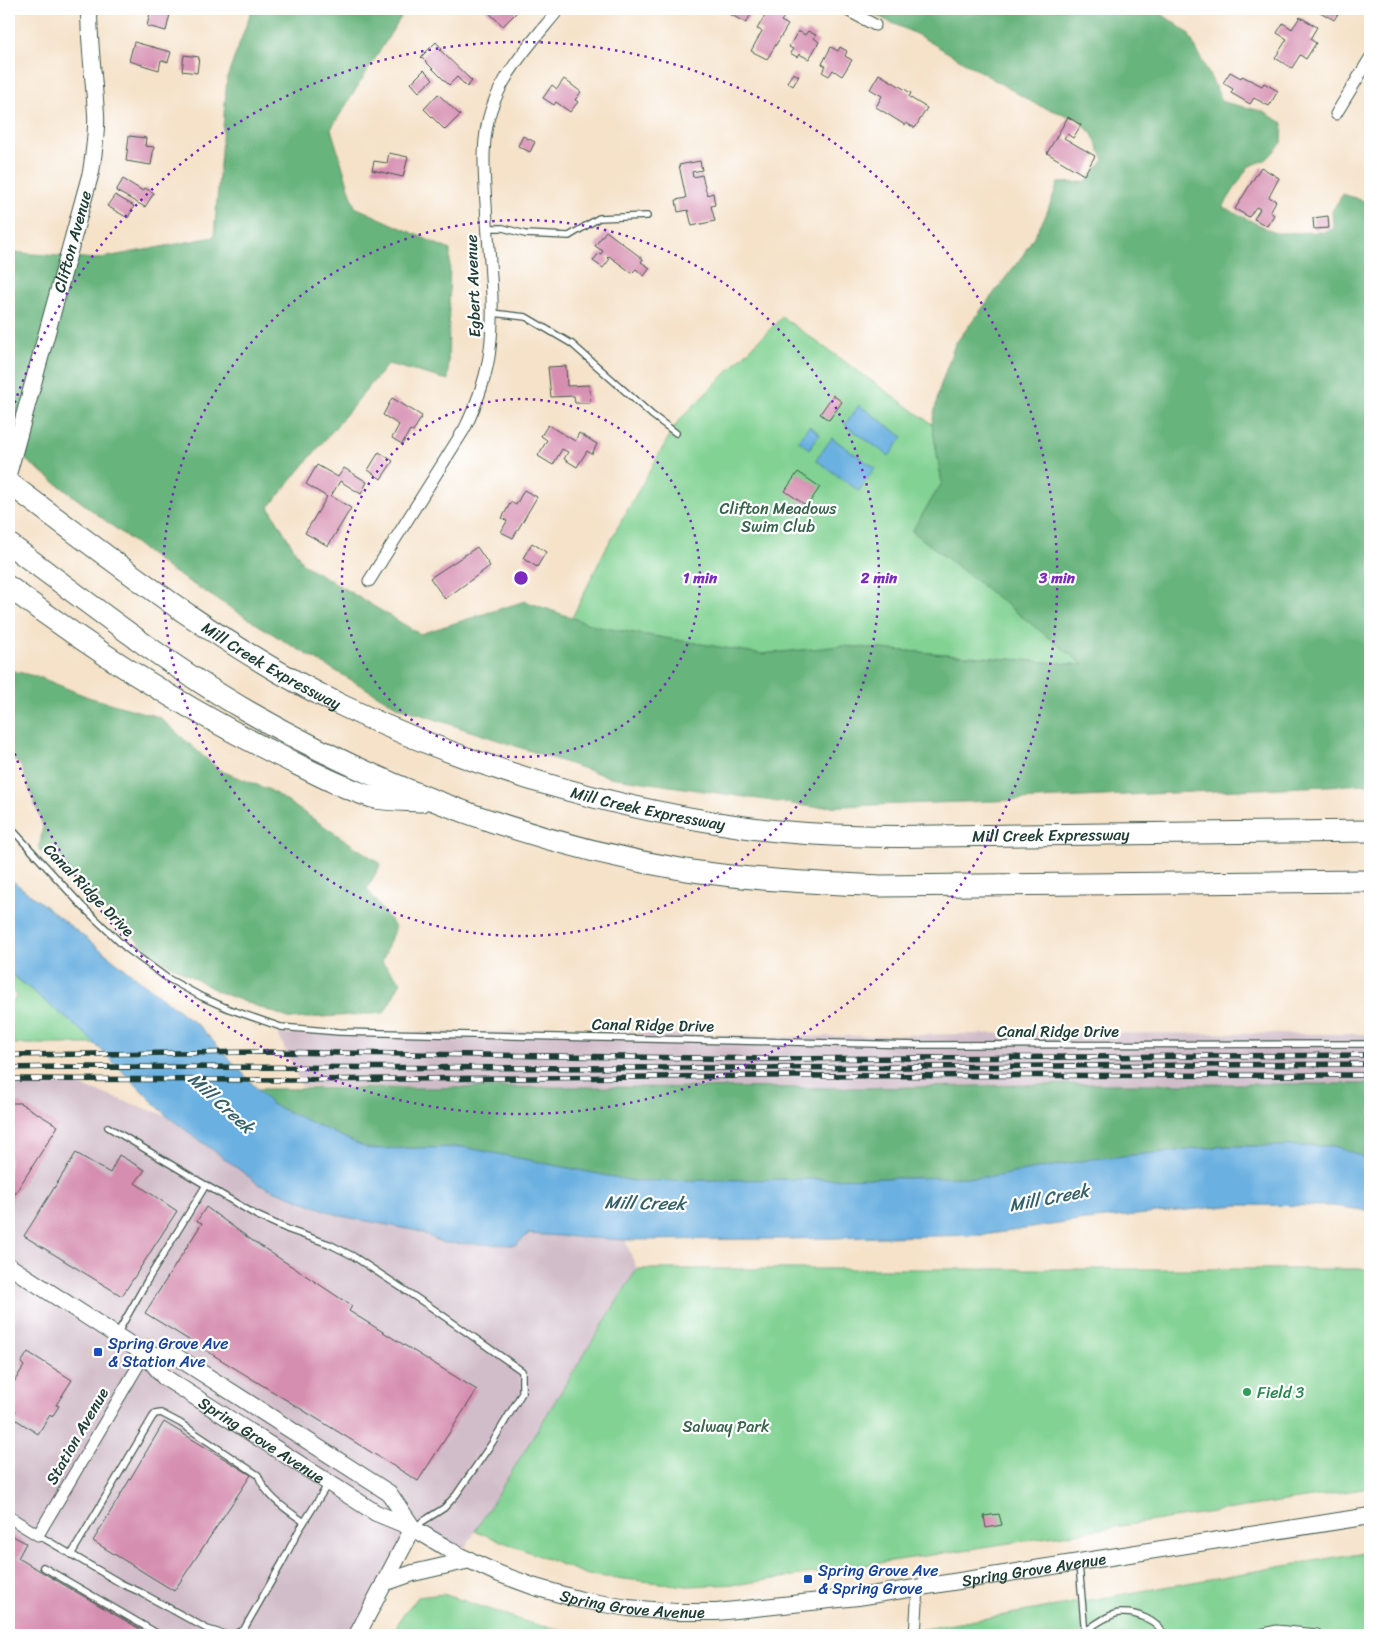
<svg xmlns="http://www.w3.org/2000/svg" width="1379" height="1644" font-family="Sriracha,sans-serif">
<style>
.industrial{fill:#d1bdc9}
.green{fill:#81d293;stroke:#508864}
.forest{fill:#68b47d;stroke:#447858}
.water{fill:#6ab0e1;stroke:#44768a}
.building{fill:#d68eb0}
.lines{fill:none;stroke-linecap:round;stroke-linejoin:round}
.lane-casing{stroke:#3f564a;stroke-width:8}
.street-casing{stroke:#3f564a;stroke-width:13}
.secondary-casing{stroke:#3f564a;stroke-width:18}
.highway-casing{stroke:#3f564a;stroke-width:23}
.lane{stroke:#fff;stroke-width:5.5}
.street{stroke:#fff;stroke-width:11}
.secondary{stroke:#fff;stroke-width:16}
.highway{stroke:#fff;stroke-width:21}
.rail-casing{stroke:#1f3d34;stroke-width:5.5}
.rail{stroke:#fff;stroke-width:4;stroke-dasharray:11;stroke-linecap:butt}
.ring{fill:none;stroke:#7b2cbf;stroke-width:2.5;stroke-dasharray:2.5 5}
.transit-dot{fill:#1a4fb4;stroke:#fff;stroke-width:2}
.leisure-dot{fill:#2e9e5b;stroke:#fff;stroke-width:2}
.labels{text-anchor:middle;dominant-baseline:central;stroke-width:4.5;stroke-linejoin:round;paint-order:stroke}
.street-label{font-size:16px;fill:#1f3d34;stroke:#fff}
.park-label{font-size:16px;fill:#38624c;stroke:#fff}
.transit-label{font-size:16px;fill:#164399;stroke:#fff;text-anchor:start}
.leisure-label{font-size:16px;fill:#27864d;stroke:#fff;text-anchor:start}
.water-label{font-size:18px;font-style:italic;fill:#366068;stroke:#fff}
.centre{fill:#7b2cbf;stroke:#fff;stroke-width:2.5}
.ring-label{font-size:15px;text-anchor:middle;font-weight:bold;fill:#7b2cbf;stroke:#fff;stroke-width:4.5;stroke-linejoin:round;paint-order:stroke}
</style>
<rect width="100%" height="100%" fill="#fff"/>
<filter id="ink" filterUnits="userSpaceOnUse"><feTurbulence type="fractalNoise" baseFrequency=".02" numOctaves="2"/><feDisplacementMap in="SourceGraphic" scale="10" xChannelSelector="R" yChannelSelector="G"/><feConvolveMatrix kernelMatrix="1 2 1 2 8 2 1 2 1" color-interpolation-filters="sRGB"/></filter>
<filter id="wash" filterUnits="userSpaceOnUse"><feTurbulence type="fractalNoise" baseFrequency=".0096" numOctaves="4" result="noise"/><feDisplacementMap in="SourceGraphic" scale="20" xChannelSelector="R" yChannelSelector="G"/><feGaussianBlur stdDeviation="1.12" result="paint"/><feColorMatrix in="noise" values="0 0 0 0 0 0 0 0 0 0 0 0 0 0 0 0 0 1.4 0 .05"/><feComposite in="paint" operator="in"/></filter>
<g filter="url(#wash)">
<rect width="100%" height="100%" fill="#f5e2c9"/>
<!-- industrial -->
<path class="industrial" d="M 579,1032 L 783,1037 L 1022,1033 L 1370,1034 L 1370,1084 L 1081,1084 L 862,1088 L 302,1087 L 278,1034 Z
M 76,1084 L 167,1116 L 260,1185 L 341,1216 L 418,1231 L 443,1243 L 528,1234 L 625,1240 L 637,1269 L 460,1556 L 412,1528 L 357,1635 L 9,1635 L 9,1085 Z"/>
<!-- green -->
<path class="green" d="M 782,317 L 932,424 L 942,483 L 912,531 L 1085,665 L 842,646 L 762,654 L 598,627 L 572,618 L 605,550 L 671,433 L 679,420 Z
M 9,972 L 82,1031 L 95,1044 L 9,1044 L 9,1007 L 17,995 L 9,989 Z
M 637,1269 L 1370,1269 L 1370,1488 L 741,1584 L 687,1586 L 588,1575 L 475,1531 Z
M 1370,1551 L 1370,1635 L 882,1635 L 936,1627 Z
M 443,1594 L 536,1625 L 595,1635 L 391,1635 L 405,1612 L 418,1597 Z"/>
<!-- forest -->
<path class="forest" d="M 252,9 L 406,9 L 331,129 L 355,207 L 450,250 L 448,380 L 388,364 L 269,507 L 303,564 L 420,634 L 525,601 L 598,627 L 762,654 L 842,646 L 1084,665 L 912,531 L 942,483 L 932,424 L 939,390 L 955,344 L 1023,255 L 1046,215 L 1058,183 L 1086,182 L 1104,160 L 1092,134 L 1078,119 L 1037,105 L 918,35 L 875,15 L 878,9 L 1155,9 L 1188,33 L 1223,102 L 1262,111 L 1283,123 L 1282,143 L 1267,159 L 1248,167 L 1223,207 L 1275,233 L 1326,232 L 1333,229 L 1332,211 L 1343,194 L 1370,203 L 1370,784 L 994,801 L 813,807 L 609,777 L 398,707 L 284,641 L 170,570 L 9,447 L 9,252 L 96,259 L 214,237 L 227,78 Z
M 9,670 L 39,677 L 88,697 L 159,717 L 219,770 L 270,790 L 381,864 L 367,889 L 395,927 L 382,962 L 401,982 L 384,1013 L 291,1019 L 219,992 L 156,957 L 39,850 L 43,826 L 21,766 L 9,756 Z
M 1081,1084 L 1370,1084 L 1370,1156 L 1362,1156 L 1334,1146 L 1227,1146 L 1093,1159 L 992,1177 L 633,1181 L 463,1147 L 369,1149 L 271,1104 L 256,1089 L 569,1087 L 862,1088 Z"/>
<!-- water -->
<path class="water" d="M 859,405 L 903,437 L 889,456 L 845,425 Z
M 809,426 L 820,434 L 809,449 L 798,440 Z
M 832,438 L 875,468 L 859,491 L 816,460 Z
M 9,878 L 201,1028 L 271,1104 L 369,1149 L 463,1147 L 633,1181 L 992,1177 L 1093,1159 L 1227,1146 L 1334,1146 L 1362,1156 L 1370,1156 L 1370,1211 L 1333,1206 L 1239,1205 L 1085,1220 L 984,1235 L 783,1239 L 625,1240 L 528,1234 L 516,1245 L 443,1243 L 418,1231 L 341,1216 L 260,1185 L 167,1116 L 82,1031 L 9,972 Z"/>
<g id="blocks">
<!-- building -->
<path class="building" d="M 151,9 L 171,10 L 166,31 L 147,26 Z
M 485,9 L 514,9 L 517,12 L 503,26 Z
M 727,9 L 754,9 L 746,23 L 726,12 Z
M 1315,9 L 1341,9 L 1334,20 Z
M 767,12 L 773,16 L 776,12 L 784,17 L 781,21 L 788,25 L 767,59 L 751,51 L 762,31 L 757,29 Z
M 1300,17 L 1317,27 L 1310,39 L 1316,43 L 1306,59 L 1300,55 L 1292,68 L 1275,58 L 1287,39 L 1277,33 L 1283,23 L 1292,29 Z
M 798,31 L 805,35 L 808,31 L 816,35 L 814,38 L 819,42 L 809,59 L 799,54 L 797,57 L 790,53 L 793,49 L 789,47 Z
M 134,42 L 171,52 L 168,62 L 161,60 L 159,70 L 129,61 Z
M 436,42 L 442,49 L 440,50 L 472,81 L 467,87 L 457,77 L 449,85 L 421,57 Z
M 831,47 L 838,51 L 840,47 L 847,51 L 845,56 L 852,60 L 842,76 L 833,70 L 829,76 L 822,72 L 826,66 L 822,64 Z
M 184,55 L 199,57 L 197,73 L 182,71 Z
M 424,70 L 433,79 L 419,92 L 411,83 Z
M 1230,72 L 1241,78 L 1242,76 L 1262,86 L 1264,83 L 1278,91 L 1269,106 L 1254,98 L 1250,104 L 1231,93 L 1233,89 L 1223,83 Z
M 793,73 L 799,76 L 793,86 L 787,82 Z
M 879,74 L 911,93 L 909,97 L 927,108 L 915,128 L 906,123 L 905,125 L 876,107 L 882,96 L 870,89 Z
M 564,79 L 581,92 L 575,100 L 578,102 L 570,112 L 556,102 L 554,105 L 543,98 L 552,85 L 557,89 Z
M 438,94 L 460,115 L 445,130 L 424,109 Z
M 1068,117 L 1081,125 L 1073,138 L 1067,134 L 1064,138 L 1095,156 L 1084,175 L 1047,153 Z
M 129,136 L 146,138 L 145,146 L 154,147 L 151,165 L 126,161 Z
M 523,136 L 535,142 L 530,152 L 518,146 Z
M 389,153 L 408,157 L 403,177 L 372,170 L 374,161 L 387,163 Z
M 700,161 L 702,170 L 692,172 L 693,177 L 702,175 L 707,195 L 713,193 L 715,205 L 711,206 L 715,221 L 692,226 L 688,210 L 678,212 L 676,200 L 686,198 L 679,165 Z
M 1261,167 L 1279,178 L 1269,197 L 1276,201 L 1270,212 L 1274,215 L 1267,226 L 1254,219 L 1260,209 L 1256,207 L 1249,217 L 1235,209 Z
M 123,179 L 143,191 L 145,188 L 154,193 L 145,207 L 116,191 Z
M 115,195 L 134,206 L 128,218 L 107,206 Z
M 1328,216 L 1329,228 L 1314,229 L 1313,218 Z
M 606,231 L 643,259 L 641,262 L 650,268 L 644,276 L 636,269 L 632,273 L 609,256 L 607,258 L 609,260 L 603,268 L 593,261 L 599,253 L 601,254 L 603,251 L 595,246 Z
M 566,366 L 567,386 L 589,385 L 590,403 L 575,403 L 574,396 L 551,397 L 548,367 Z
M 833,395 L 842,402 L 829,420 L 820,414 Z
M 392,398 L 422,416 L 413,432 L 410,430 L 402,444 L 392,438 L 399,425 L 383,415 Z
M 548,425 L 575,441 L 579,433 L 597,444 L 592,454 L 587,451 L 577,467 L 564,459 L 568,452 L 562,449 L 553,465 L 538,456 L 547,440 L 541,436 Z
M 379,452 L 393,461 L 381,479 L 368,470 Z
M 317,465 L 338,477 L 344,468 L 367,482 L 361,494 L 340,481 L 331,496 L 351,508 L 328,546 L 305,533 L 327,497 L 306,484 Z
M 798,472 L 820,487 L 807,506 L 785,491 Z
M 524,490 L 537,497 L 513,538 L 501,532 L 507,521 L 502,518 L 511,502 L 516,505 Z
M 532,543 L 546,552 L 537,567 L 523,558 Z
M 477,547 L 490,566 L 445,599 L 430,578 Z
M 9,1103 L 20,1103 L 58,1126 L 9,1203 Z
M 76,1153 L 110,1173 L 119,1155 L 145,1170 L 135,1183 L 177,1211 L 122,1296 L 24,1236 Z
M 206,1207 L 250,1239 L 352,1306 L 349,1311 L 477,1390 L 418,1481 L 145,1313 L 202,1223 L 197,1221 Z
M 28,1352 L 72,1380 L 56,1405 L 59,1406 L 52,1417 L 50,1415 L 38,1434 L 12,1417 L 16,1411 L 9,1406 L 9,1390 L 24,1366 L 21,1363 Z
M 164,1422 L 251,1475 L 174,1591 L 93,1541 Z
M 999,1514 L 1002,1525 L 986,1528 L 984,1516 Z
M 9,1534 L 26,1543 L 18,1558 L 150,1635 L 9,1635 Z"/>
</g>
</g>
<g filter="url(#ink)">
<use href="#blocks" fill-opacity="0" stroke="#3f564a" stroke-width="1"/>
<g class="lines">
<!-- lane casing -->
<g class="lane-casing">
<path id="lane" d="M 487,228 L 503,228 L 525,234 L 569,236 L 599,218 L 647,216
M 492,313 L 526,317 L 572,344 L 652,415 L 676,433
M 9,826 L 82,906 L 126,948 L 167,978 L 202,997 L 229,1009 L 281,1027 L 339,1032 L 918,1045 L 1370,1044
M 108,1127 L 256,1215 L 289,1230 L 329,1244 L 353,1256 L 432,1308 L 522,1371 L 522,1393 L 492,1443 L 456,1495 L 444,1508 L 414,1527
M 117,1334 L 147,1281 L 206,1185
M 38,1535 L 122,1584 L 140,1592 L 207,1629 L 227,1635
M 71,1555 L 152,1418 L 155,1414 L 161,1413 L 180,1423 L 258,1475 C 266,1497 286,1509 304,1522
M 1079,1564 L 1085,1635
M 43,1567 L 160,1635
M 1085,1631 C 1095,1625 1108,1614 1120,1613 C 1137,1612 1157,1620 1164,1635
M 233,1635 L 244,1629 L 282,1563 L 298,1532 L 328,1484"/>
</g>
<!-- street casing -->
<g class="street-casing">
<path id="street" d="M 845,9 L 875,25
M 1336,114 L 1370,58
M 369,581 L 465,428 C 477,403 487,377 490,349 C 496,302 488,251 486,204 C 484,173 481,140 491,110 C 504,71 534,40 559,9
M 9,1517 L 38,1535 L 145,1354
M 915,1635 L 918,1588
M 1260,1635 L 1276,1631 L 1317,1635"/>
</g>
<!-- secondary casing -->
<g class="secondary-casing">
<g id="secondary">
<path id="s1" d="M 9,471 L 91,172 C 94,152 97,133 96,114 C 94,78 89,44 89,9"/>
<path id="s2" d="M 9,1266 L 145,1354 L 164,1377 L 376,1513 L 413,1528 L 460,1556 L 497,1573 L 535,1587 L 581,1600 L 628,1608 L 676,1612 L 717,1612 L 858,1597 L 1370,1516"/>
<path d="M 145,1354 L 177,1357 L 389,1493 L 413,1528"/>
<path d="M 384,1583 L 413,1573 L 470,1560"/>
<path d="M 357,1635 L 413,1528"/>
</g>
</g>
<!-- highway casing -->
<g class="highway-casing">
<g id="highway">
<path id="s3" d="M 9,483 C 116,563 221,647 341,705 C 471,768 609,808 751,828 C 840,840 931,836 1021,835 C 1137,834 1254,832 1370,831"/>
<path d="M 9,544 C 87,602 164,663 249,712 C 384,789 532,844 686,870 C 749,880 818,883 882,886 L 1370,881"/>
<path d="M 9,587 C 93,650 184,708 278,755 C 309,770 340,787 372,797 C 387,801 406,800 421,801"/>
</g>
</g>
<!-- lane -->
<use href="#lane" class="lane"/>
<!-- street -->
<use href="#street" class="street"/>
<!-- secondary -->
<use href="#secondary" class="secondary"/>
<!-- highway -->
<use href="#highway" class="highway"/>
<!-- rail casing -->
<g class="rail-casing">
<path id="rail" d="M 9,1055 L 269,1052 L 769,1059 L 1370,1055
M 9,1068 L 57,1067 L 763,1068 L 1370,1064
M 9,1079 L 288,1080 L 768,1076 L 1370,1075"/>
</g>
<!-- rail -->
<use href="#rail" class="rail"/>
</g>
</g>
<!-- distance rings -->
<g class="ring">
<circle cx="521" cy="578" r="179"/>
<circle cx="521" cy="578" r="358"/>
<path d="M10 417A536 536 0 1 1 10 739"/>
</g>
<!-- markers -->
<g class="transit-dot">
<rect x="93" y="1347" width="10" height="10" rx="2.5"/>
<rect x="803" y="1574" width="10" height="10" rx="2.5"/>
</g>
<circle class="leisure-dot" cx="1247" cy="1392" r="5"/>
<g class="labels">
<!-- street labels -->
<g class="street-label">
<text stroke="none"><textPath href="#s1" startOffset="238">Clifton Avenue</textPath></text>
<text transform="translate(473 286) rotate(-92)">Egbert Avenue</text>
<text stroke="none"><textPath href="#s3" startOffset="320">Mill Creek Expressway</textPath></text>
<text stroke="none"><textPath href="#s3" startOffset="725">Mill Creek Expressway</textPath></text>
<text stroke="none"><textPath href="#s3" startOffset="1130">Mill Creek Expressway</textPath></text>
<text transform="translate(89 890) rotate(46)">Canal Ridge Drive</text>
<text transform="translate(653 1025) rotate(1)">Canal Ridge Drive</text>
<text x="1058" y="1031">Canal Ridge Drive</text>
<text transform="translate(77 1436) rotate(-60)">Station Avenue</text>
<text stroke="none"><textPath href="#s2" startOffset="308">Spring Grove Avenue</textPath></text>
<text stroke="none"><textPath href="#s2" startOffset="1124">Spring Grove Avenue</textPath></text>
<text stroke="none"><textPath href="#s2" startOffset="719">Spring Grove Avenue</textPath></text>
</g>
<!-- park labels -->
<g class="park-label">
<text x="778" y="508">Clifton Meadows<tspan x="778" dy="18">Swim Club</tspan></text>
<text x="726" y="1426">Salway Park</text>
</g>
<!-- transit labels -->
<g class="transit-label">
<text x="108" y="1343">Spring Grove Ave<tspan x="108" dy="18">&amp; Station Ave</tspan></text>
<text x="818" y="1570">Spring Grove Ave<tspan x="818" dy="18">&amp; Spring Grove</tspan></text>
</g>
<!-- leisure labels -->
<g class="leisure-label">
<text x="1257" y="1392">Field 3</text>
</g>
<!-- water labels -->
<g class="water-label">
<text transform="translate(221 1103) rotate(42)">Mill Creek</text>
<text transform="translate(1049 1198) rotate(-11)">Mill Creek</text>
<text transform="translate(645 1203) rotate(1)">Mill Creek</text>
</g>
</g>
<circle cx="521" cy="578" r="8" class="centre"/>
<g class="ring-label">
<text x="700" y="583">1 min</text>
<text x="879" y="583">2 min</text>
<text x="1057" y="583">3 min</text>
</g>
<!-- margin -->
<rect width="1379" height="1644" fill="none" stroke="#fff" stroke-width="30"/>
</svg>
